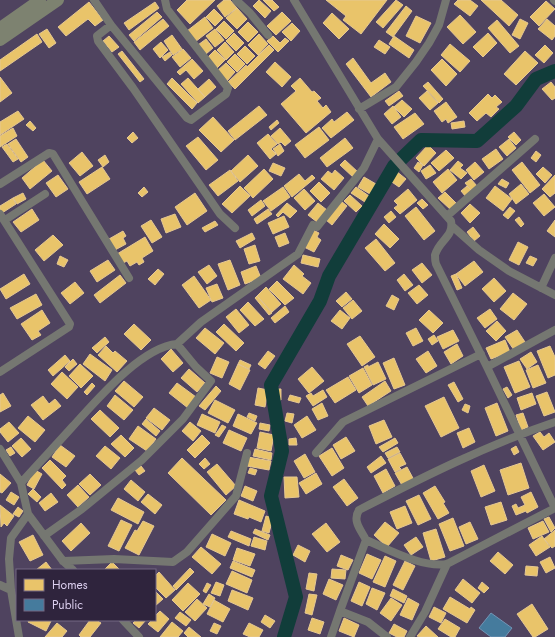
<svg xmlns="http://www.w3.org/2000/svg" width="555" height="637" font-family="Jost,sans-serif">
<style>
.homes{fill:#e9c46a;stroke:#e5c792}
.public{fill:#457b9d;stroke:#7294b5}
.lines{fill:none;stroke-linecap:round;stroke-linejoin:round}
.river{stroke:#113d3a;stroke-width:14}
.minor{stroke:#757771;stroke-width:8}
.highway{stroke:#7d8270;stroke-width:12}
</style>
<rect width="100%" height="100%" fill="#4f435f"/>
<!-- homes -->
<path class="homes" d="M 187,0 L 215,0 L 190,24 L 177,10 Z
M 224,0 L 230,0 L 237,8 L 225,17 L 217,6 Z
M 259,0 L 271,11 L 265,18 L 253,6 Z
M 263,0 L 272,0 L 279,7 L 274,11 Z
M 326,0 L 387,0 L 361,34 L 343,20 L 346,16 Z
M 396,0 L 403,5 L 383,28 L 376,22 Z
M 458,0 L 470,0 L 478,6 L 470,16 L 454,4 Z
M 481,0 L 501,0 L 518,15 L 509,26 Z
M 546,1 L 555,9 L 539,26 L 530,17 Z
M 89,2 L 103,20 L 95,26 L 88,19 L 66,36 L 58,27 Z
M 155,2 L 159,8 L 129,30 L 124,23 Z
M 406,6 L 412,11 L 393,37 L 386,32 Z
M 237,8 L 247,19 L 237,29 L 226,18 Z
M 214,9 L 223,18 L 215,26 L 206,17 Z
M 157,12 L 162,17 L 134,41 L 129,35 Z
M 282,12 L 291,21 L 276,35 L 267,26 Z
M 332,13 L 349,29 L 339,39 L 323,23 Z
M 460,15 L 476,32 L 463,44 L 447,27 Z
M 416,16 L 431,23 L 420,43 L 406,36 Z
M 205,17 L 213,28 L 195,42 L 187,31 Z
M 163,19 L 169,26 L 140,50 L 134,42 Z
M 520,19 L 528,23 L 520,39 L 512,35 Z
M 547,19 L 555,26 L 555,36 L 552,40 L 538,29 Z
M 497,20 L 519,46 L 510,53 L 488,28 Z
M 224,21 L 234,31 L 226,39 L 216,29 Z
M 248,22 L 258,32 L 248,42 L 238,32 Z
M 292,23 L 300,31 L 291,41 L 282,32 Z
M 47,29 L 56,43 L 49,48 L 39,34 Z
M 215,29 L 224,40 L 215,47 L 206,36 Z
M 234,33 L 244,43 L 236,51 L 226,41 Z
M 488,33 L 497,43 L 483,57 L 473,47 Z
M 37,34 L 42,42 L 0,71 L 0,60 Z
M 259,34 L 268,44 L 258,55 L 248,45 Z
M 172,35 L 182,49 L 173,55 L 164,41 Z
M 109,36 L 119,47 L 112,52 L 103,41 Z
M 273,36 L 280,43 L 285,38 L 289,41 L 278,52 L 267,41 Z
M 394,36 L 414,50 L 409,58 L 389,44 Z
M 206,39 L 213,48 L 206,54 L 198,45 Z
M 379,40 L 390,47 L 385,54 L 374,47 Z
M 161,42 L 168,50 L 160,58 L 153,49 Z
M 225,42 L 234,52 L 226,60 L 217,50 Z
M 450,44 L 470,61 L 460,72 L 441,55 Z
M 269,45 L 274,50 L 235,89 L 228,82 L 246,65 L 247,67 Z
M 545,45 L 553,53 L 544,63 L 535,55 Z
M 245,46 L 255,56 L 247,64 L 237,54 Z
M 183,49 L 191,58 L 180,67 L 172,57 Z
M 215,50 L 225,60 L 217,68 L 207,58 Z
M 122,51 L 144,79 L 140,82 L 118,54 Z
M 525,51 L 538,63 L 516,85 L 504,74 Z
M 170,52 L 172,55 L 165,61 L 162,57 Z
M 235,54 L 245,64 L 237,72 L 227,62 Z
M 353,58 L 371,83 L 385,73 L 391,82 L 371,97 L 346,64 Z
M 192,59 L 203,71 L 194,79 L 186,70 L 180,75 L 177,72 Z
M 442,59 L 457,74 L 446,86 L 431,70 Z
M 275,62 L 291,77 L 282,87 L 266,72 Z
M 226,63 L 235,72 L 227,81 L 217,71 Z
M 0,77 L 12,93 L 0,102 Z
M 172,78 L 197,103 L 192,109 L 167,84 Z
M 188,78 L 205,97 L 198,103 L 181,84 Z
M 300,78 L 312,92 L 314,91 L 321,98 L 317,101 L 323,108 L 326,105 L 331,112 L 306,133 L 281,104 L 296,91 L 291,86 Z
M 209,79 L 216,87 L 205,97 L 198,89 Z
M 428,82 L 443,99 L 439,103 L 423,86 Z
M 551,82 L 555,87 L 555,98 L 552,100 L 542,89 Z
M 399,91 L 403,96 L 389,106 L 385,101 Z
M 427,91 L 438,103 L 430,110 L 419,98 Z
M 488,94 L 492,98 L 495,95 L 502,102 L 496,107 L 499,109 L 491,117 L 486,113 L 477,121 L 469,113 Z
M 402,100 L 412,109 L 404,117 L 394,107 Z
M 446,102 L 457,117 L 448,123 L 446,119 L 442,122 L 434,111 Z
M 259,106 L 267,115 L 235,140 L 228,131 Z
M 393,106 L 401,117 L 392,124 L 384,114 Z
M 18,111 L 24,119 L 0,135 L 0,122 Z
M 347,112 L 354,120 L 331,138 L 322,128 L 332,119 L 334,122 Z
M 415,113 L 424,124 L 403,139 L 394,127 Z
M 213,117 L 234,140 L 221,152 L 199,130 Z
M 277,120 L 279,123 L 271,130 L 269,127 Z
M 30,121 L 36,128 L 33,131 L 26,125 Z
M 464,121 L 465,127 L 452,129 L 451,123 Z
M 319,127 L 329,140 L 305,158 L 295,145 Z
M 13,128 L 17,136 L 0,147 L 0,136 Z
M 280,128 L 291,141 L 285,146 L 281,142 L 278,144 L 271,136 Z
M 133,132 L 138,138 L 132,143 L 127,138 Z
M 514,132 L 521,140 L 516,145 L 508,137 Z
M 268,134 L 277,144 L 271,149 L 276,154 L 270,159 L 257,143 Z
M 198,137 L 218,160 L 206,170 L 186,146 Z
M 345,138 L 353,148 L 327,167 L 320,158 Z
M 16,139 L 28,157 L 21,162 L 8,144 Z
M 509,139 L 516,148 L 507,156 L 499,147 Z
M 7,144 L 18,159 L 13,162 L 2,147 Z
M 280,144 L 284,151 L 278,156 L 273,149 Z
M 428,145 L 436,153 L 424,166 L 416,158 Z
M 496,149 L 503,159 L 489,169 L 482,159 Z
M 446,150 L 454,158 L 439,171 L 431,163 Z
M 536,151 L 541,155 L 536,162 L 531,158 Z
M 82,152 L 93,166 L 80,176 L 69,163 Z
M 105,155 L 109,162 L 103,167 L 98,160 Z
M 248,155 L 258,166 L 240,182 L 231,171 Z
M 43,160 L 52,171 L 30,189 L 22,178 Z
M 345,160 L 359,173 L 354,178 L 340,165 Z
M 458,161 L 463,165 L 460,168 L 467,173 L 461,179 L 450,170 Z
M 418,162 L 423,165 L 419,172 L 414,168 Z
M 475,162 L 484,172 L 474,180 L 466,170 Z
M 522,162 L 540,185 L 530,193 L 512,170 Z
M 273,163 L 285,168 L 281,176 L 269,171 Z
M 430,165 L 436,173 L 426,179 L 421,171 Z
M 102,167 L 110,179 L 87,194 L 79,182 Z
M 543,167 L 552,175 L 545,183 L 536,174 Z
M 264,169 L 273,179 L 253,198 L 244,188 Z
M 448,169 L 457,180 L 442,193 L 433,182 Z
M 230,170 L 238,181 L 218,196 L 209,185 Z
M 335,170 L 344,178 L 334,190 L 321,179 L 328,171 L 332,174 Z
M 396,171 L 406,179 L 399,187 L 389,180 Z
M 299,174 L 305,181 L 312,175 L 315,178 L 292,197 L 284,186 Z
M 58,175 L 68,189 L 56,197 L 46,183 Z
M 555,175 L 555,193 L 550,197 L 542,189 Z
M 364,177 L 376,184 L 370,194 L 358,187 Z
M 471,179 L 477,186 L 471,190 L 465,183 Z
M 502,179 L 509,183 L 506,188 L 498,184 Z
M 319,182 L 330,193 L 321,202 L 310,191 Z
M 521,184 L 529,194 L 516,204 L 509,194 Z
M 240,186 L 250,196 L 232,213 L 222,204 Z
M 467,186 L 472,191 L 466,197 L 461,191 Z
M 495,186 L 512,199 L 503,211 L 486,198 Z
M 144,187 L 148,192 L 142,197 L 138,193 Z
M 283,187 L 290,197 L 271,211 L 263,201 Z
M 356,187 L 372,198 L 368,204 L 351,193 Z
M 304,189 L 315,201 L 305,210 L 294,198 Z
M 408,189 L 417,200 L 400,214 L 394,208 L 398,205 L 394,201 Z
M 445,192 L 457,204 L 451,210 L 438,198 Z
M 23,193 L 26,199 L 17,204 L 13,198 Z
M 195,193 L 207,211 L 187,225 L 175,207 Z
M 544,194 L 555,207 L 544,216 L 533,203 Z
M 350,195 L 362,206 L 356,212 L 344,201 Z
M 13,198 L 16,204 L 2,213 L 0,210 L 0,206 Z
M 422,199 L 428,205 L 423,209 L 417,203 Z
M 261,200 L 265,206 L 252,216 L 248,210 Z
M 341,201 L 347,206 L 332,225 L 326,220 Z
M 287,203 L 297,211 L 290,218 L 283,212 L 278,217 L 276,215 Z
M 318,203 L 327,210 L 317,222 L 308,215 Z
M 470,204 L 480,213 L 470,223 L 461,213 Z
M 416,207 L 435,231 L 424,240 L 405,216 Z
M 510,207 L 515,211 L 508,219 L 503,215 Z
M 32,209 L 39,220 L 21,232 L 13,222 Z
M 268,209 L 272,214 L 257,224 L 254,219 Z
M 391,211 L 396,217 L 389,223 L 384,217 Z
M 175,214 L 181,227 L 166,233 L 161,219 Z
M 284,216 L 289,227 L 273,234 L 268,223 Z
M 519,217 L 524,224 L 521,227 L 515,220 Z
M 151,220 L 162,237 L 152,243 L 141,226 Z
M 555,220 L 555,237 L 547,231 Z
M 215,221 L 218,225 L 205,232 L 202,228 Z
M 384,224 L 399,239 L 390,248 L 375,234 Z
M 473,227 L 480,236 L 474,241 L 467,232 Z
M 313,230 L 319,233 L 317,237 L 321,240 L 314,252 L 304,247 Z
M 123,231 L 126,236 L 123,238 L 126,244 L 115,250 L 109,239 Z
M 252,233 L 255,239 L 240,248 L 236,241 Z
M 285,233 L 289,243 L 279,247 L 275,237 Z
M 53,235 L 63,245 L 44,261 L 35,250 Z
M 145,237 L 153,251 L 142,258 L 144,262 L 139,265 L 137,262 L 130,266 L 127,261 L 123,263 L 117,254 Z
M 376,239 L 395,263 L 385,271 L 365,248 Z
M 518,242 L 528,247 L 519,265 L 509,260 Z
M 255,245 L 260,261 L 249,264 L 244,249 Z
M 303,255 L 320,259 L 318,267 L 301,263 Z
M 60,256 L 68,260 L 64,267 L 57,264 Z
M 530,256 L 537,259 L 533,266 L 526,263 Z
M 108,260 L 115,270 L 97,282 L 90,271 Z
M 230,260 L 240,285 L 228,290 L 218,264 Z
M 474,261 L 483,272 L 465,286 L 456,274 Z
M 422,263 L 432,275 L 422,283 L 412,270 Z
M 209,265 L 217,276 L 207,284 L 198,272 Z
M 294,265 L 304,274 L 302,276 L 311,283 L 303,294 L 283,279 Z
M 256,266 L 261,278 L 245,284 L 241,272 Z
M 158,269 L 164,274 L 155,285 L 148,279 Z
M 24,274 L 30,284 L 6,299 L 0,289 Z
M 404,274 L 413,285 L 405,291 L 397,280 Z
M 456,274 L 462,288 L 457,290 L 451,276 Z
M 120,275 L 126,283 L 100,303 L 94,295 Z
M 194,276 L 211,300 L 199,308 L 182,285 Z
M 494,278 L 506,291 L 494,302 L 482,289 Z
M 277,281 L 294,298 L 285,305 L 269,289 Z
M 75,282 L 84,293 L 70,304 L 61,293 Z
M 217,284 L 223,298 L 212,302 L 206,288 Z
M 419,285 L 428,295 L 417,304 L 408,293 Z
M 266,287 L 281,304 L 272,312 L 257,296 Z
M 346,292 L 352,299 L 342,307 L 336,301 Z
M 513,293 L 527,304 L 514,320 L 500,309 Z
M 36,294 L 42,305 L 17,319 L 10,308 Z
M 392,295 L 399,299 L 394,310 L 386,306 Z
M 257,296 L 272,313 L 269,315 L 255,298 Z
M 353,300 L 362,311 L 352,319 L 343,308 Z
M 248,302 L 264,319 L 255,326 L 240,310 Z
M 285,306 L 289,312 L 275,323 L 271,318 Z
M 236,309 L 249,325 L 239,333 L 226,317 Z
M 490,309 L 497,319 L 485,328 L 477,318 Z
M 42,310 L 50,323 L 38,331 L 41,335 L 32,340 L 21,324 Z
M 340,310 L 350,318 L 342,329 L 331,321 Z
M 429,310 L 443,323 L 433,333 L 419,320 Z
M 497,321 L 506,331 L 496,341 L 486,331 Z
M 134,324 L 151,340 L 141,350 L 124,334 Z
M 224,324 L 244,343 L 236,351 L 216,332 Z
M 205,328 L 224,343 L 215,354 L 196,338 Z
M 416,328 L 423,341 L 413,346 L 406,333 Z
M 453,330 L 459,341 L 443,349 L 437,337 Z
M 517,330 L 525,342 L 514,350 L 505,337 Z
M 434,335 L 438,341 L 432,345 L 428,339 Z
M 360,336 L 375,357 L 362,366 L 347,344 Z
M 105,337 L 109,342 L 97,353 L 92,348 Z
M 505,340 L 510,352 L 491,359 L 486,348 Z
M 457,344 L 463,356 L 451,364 L 444,352 Z
M 106,346 L 113,353 L 115,351 L 127,361 L 117,372 L 98,355 Z
M 550,346 L 555,357 L 555,375 L 548,378 L 537,351 Z
M 171,349 L 183,363 L 173,372 L 161,359 Z
M 268,351 L 275,356 L 265,369 L 258,364 Z
M 428,351 L 437,366 L 426,373 L 416,359 Z
M 531,352 L 537,362 L 527,369 L 520,359 Z
M 90,354 L 112,370 L 105,381 L 83,364 Z
M 65,355 L 70,361 L 53,376 L 48,370 Z
M 217,357 L 229,362 L 222,378 L 210,373 Z
M 394,358 L 405,385 L 394,389 L 383,363 Z
M 73,359 L 77,364 L 69,371 L 65,367 Z
M 240,360 L 251,365 L 249,369 L 238,364 Z
M 519,361 L 530,387 L 515,393 L 504,367 Z
M 378,362 L 386,379 L 373,385 L 364,367 L 368,365 L 368,367 Z
M 80,364 L 93,376 L 81,388 L 69,376 Z
M 238,364 L 250,370 L 240,390 L 229,384 Z
M 538,365 L 546,383 L 533,388 L 526,370 Z
M 312,367 L 324,381 L 309,393 L 298,379 Z
M 363,368 L 372,385 L 359,393 L 349,376 Z
M 189,369 L 205,383 L 197,392 L 181,378 Z
M 62,372 L 78,387 L 67,399 L 51,384 Z
M 348,377 L 356,390 L 335,403 L 326,390 Z
M 124,381 L 143,397 L 134,407 L 115,391 Z
M 385,381 L 391,391 L 368,406 L 362,397 Z
M 454,382 L 463,399 L 458,402 L 448,385 Z
M 92,383 L 95,386 L 87,395 L 84,392 Z
M 177,383 L 196,397 L 188,408 L 169,393 Z
M 216,386 L 221,391 L 205,410 L 199,406 Z
M 507,387 L 512,395 L 508,398 L 503,389 Z
M 258,388 L 268,390 L 265,407 L 255,405 Z
M 275,389 L 281,389 L 281,400 L 275,400 Z
M 323,390 L 327,397 L 313,406 L 306,396 L 311,393 L 313,396 Z
M 547,392 L 555,412 L 544,416 L 536,396 Z
M 3,393 L 11,406 L 0,412 L 0,395 Z
M 532,393 L 536,404 L 521,410 L 517,398 Z
M 115,395 L 133,410 L 124,420 L 107,406 Z
M 290,395 L 301,398 L 299,403 L 288,400 Z
M 43,396 L 49,404 L 55,399 L 61,406 L 43,420 L 31,405 Z
M 444,397 L 459,428 L 441,437 L 425,406 Z
M 215,400 L 235,410 L 228,423 L 208,413 Z
M 322,403 L 328,416 L 318,420 L 312,409 Z
M 497,403 L 508,431 L 496,436 L 485,408 Z
M 465,404 L 470,406 L 468,413 L 462,410 Z
M 154,408 L 170,420 L 162,430 L 146,418 Z
M 100,410 L 119,428 L 110,437 L 91,419 Z
M 249,413 L 257,416 L 255,421 L 247,417 Z
M 287,413 L 294,414 L 292,423 L 285,421 Z
M 523,413 L 528,427 L 521,430 L 516,415 Z
M 202,414 L 220,422 L 215,433 L 197,425 Z
M 238,414 L 257,423 L 251,434 L 233,426 Z
M 28,416 L 45,430 L 35,442 L 18,428 Z
M 307,416 L 316,430 L 302,438 L 294,425 Z
M 146,419 L 160,431 L 156,436 L 142,424 Z
M 384,420 L 392,437 L 376,444 L 369,426 Z
M 9,422 L 19,433 L 8,442 L 0,432 L 0,429 Z
M 190,422 L 201,431 L 193,441 L 182,431 Z
M 260,423 L 270,425 L 269,431 L 259,429 Z
M 222,425 L 226,427 L 219,437 L 215,435 Z
M 138,426 L 156,439 L 147,451 L 129,439 Z
M 469,428 L 475,442 L 463,448 L 457,433 Z
M 229,430 L 247,438 L 241,451 L 223,443 Z
M 260,432 L 274,435 L 271,451 L 257,448 Z
M 540,432 L 544,437 L 549,433 L 555,442 L 543,450 L 533,436 Z
M 121,435 L 134,448 L 125,457 L 111,444 Z
M 202,435 L 210,443 L 195,458 L 187,450 Z
M 346,437 L 355,451 L 341,459 L 333,445 Z
M 21,438 L 31,449 L 22,457 L 12,446 Z
M 296,438 L 297,445 L 289,445 L 289,439 Z
M 395,438 L 398,443 L 383,452 L 379,447 Z
M 60,445 L 75,456 L 66,467 L 52,457 Z
M 105,446 L 120,458 L 111,469 L 96,456 Z
M 516,446 L 519,452 L 514,455 L 511,449 Z
M 11,447 L 15,453 L 10,456 L 6,450 Z
M 397,447 L 400,452 L 388,458 L 385,453 Z
M 332,448 L 344,468 L 332,476 L 319,456 Z
M 255,449 L 272,453 L 271,460 L 253,456 Z
M 400,453 L 406,464 L 399,467 L 401,469 L 395,472 L 388,459 Z
M 305,454 L 315,472 L 304,478 L 294,461 Z
M 381,456 L 386,463 L 371,473 L 367,467 Z
M 248,457 L 271,461 L 269,470 L 247,466 Z
M 182,458 L 226,500 L 211,515 L 168,473 Z
M 205,458 L 210,464 L 204,469 L 199,464 Z
M 50,460 L 66,476 L 62,480 L 66,485 L 62,489 L 42,468 Z
M 521,463 L 529,488 L 508,495 L 500,470 Z
M 217,464 L 236,486 L 226,495 L 207,472 Z
M 484,465 L 495,491 L 481,497 L 471,471 Z
M 141,466 L 145,471 L 139,475 L 135,470 Z
M 407,467 L 414,480 L 403,487 L 395,473 Z
M 250,468 L 257,470 L 255,475 L 248,473 Z
M 386,469 L 395,486 L 383,493 L 374,476 Z
M 35,470 L 42,474 L 34,489 L 27,485 Z
M 316,473 L 322,484 L 306,494 L 299,483 Z
M 0,474 L 11,483 L 2,493 L 0,492 Z
M 90,474 L 101,485 L 90,495 L 79,484 Z
M 284,477 L 297,477 L 299,497 L 285,498 Z
M 344,479 L 358,498 L 347,506 L 333,487 Z
M 131,480 L 145,492 L 138,501 L 124,489 Z
M 78,485 L 89,497 L 78,507 L 67,495 Z
M 245,486 L 257,491 L 253,501 L 241,496 Z
M 435,486 L 445,502 L 443,503 L 449,513 L 438,519 L 423,493 Z
M 33,489 L 41,497 L 37,502 L 28,494 Z
M 11,492 L 19,497 L 14,505 L 6,500 Z
M 531,492 L 538,507 L 527,513 L 526,511 L 516,515 L 512,506 L 516,504 L 518,508 L 525,505 L 521,497 Z
M 51,493 L 58,502 L 45,511 L 39,503 Z
M 148,494 L 162,505 L 155,514 L 141,502 Z
M 419,495 L 431,519 L 418,525 L 406,501 Z
M 118,498 L 144,512 L 138,524 L 111,510 Z
M 239,500 L 265,511 L 261,522 L 249,517 L 248,519 L 234,514 Z
M 501,502 L 507,520 L 491,525 L 485,507 Z
M 0,505 L 14,516 L 7,526 L 4,523 L 1,527 Z
M 405,506 L 412,523 L 397,529 L 390,512 Z
M 18,507 L 23,511 L 19,517 L 13,514 Z
M 266,516 L 273,518 L 269,533 L 262,531 Z
M 549,517 L 555,528 L 551,532 L 544,519 Z
M 453,518 L 464,546 L 450,551 L 439,524 Z
M 121,520 L 132,525 L 119,551 L 108,546 Z
M 143,521 L 154,526 L 139,555 L 125,548 L 135,530 L 137,531 Z
M 543,521 L 549,532 L 533,539 L 528,528 Z
M 385,522 L 399,533 L 387,547 L 374,535 Z
M 470,522 L 478,539 L 466,544 L 459,527 Z
M 81,523 L 90,533 L 71,551 L 62,541 Z
M 326,523 L 340,542 L 327,552 L 312,534 Z
M 255,529 L 270,535 L 268,540 L 253,533 Z
M 436,529 L 445,557 L 431,561 L 423,533 Z
M 555,530 L 555,546 L 552,548 L 544,539 Z
M 231,531 L 251,539 L 249,546 L 228,537 Z
M 212,534 L 231,543 L 225,556 L 206,547 Z
M 33,535 L 43,555 L 30,561 L 19,542 Z
M 542,536 L 550,547 L 536,556 L 529,545 Z
M 254,537 L 267,541 L 265,550 L 251,546 Z
M 416,537 L 423,547 L 411,555 L 404,545 Z
M 298,545 L 310,551 L 305,562 L 293,555 Z
M 201,547 L 221,564 L 212,574 L 192,557 Z
M 237,548 L 255,554 L 250,566 L 233,560 Z
M 498,552 L 513,565 L 505,574 L 490,561 Z
M 367,554 L 381,560 L 372,579 L 359,573 Z
M 341,555 L 353,560 L 348,570 L 337,566 Z
M 385,556 L 396,561 L 385,587 L 373,582 Z
M 550,557 L 555,568 L 546,573 L 540,562 Z
M 233,561 L 255,570 L 252,577 L 230,568 Z
M 405,561 L 415,566 L 403,590 L 393,585 Z
M 46,562 L 52,570 L 36,570 Z
M 112,562 L 120,570 L 104,570 Z
M 526,566 L 538,567 L 537,576 L 525,575 Z
M 190,568 L 194,572 L 176,590 L 173,586 Z
M 332,569 L 346,570 L 345,579 L 331,578 Z
M 232,571 L 252,580 L 247,593 L 226,584 Z
M 159,572 L 175,590 L 166,598 L 155,587 L 155,576 Z
M 309,573 L 317,574 L 314,591 L 306,589 Z
M 329,579 L 343,585 L 336,600 L 323,594 Z
M 463,579 L 480,593 L 472,603 L 455,590 Z
M 216,582 L 224,585 L 220,596 L 211,593 Z
M 359,582 L 370,587 L 362,606 L 351,601 Z
M 482,582 L 489,588 L 484,593 L 478,588 Z
M 188,583 L 200,594 L 183,611 L 172,600 Z
M 207,583 L 211,585 L 206,593 L 203,591 Z
M 372,588 L 385,593 L 377,610 L 366,604 Z
M 393,589 L 407,596 L 404,603 L 390,596 Z
M 232,590 L 253,598 L 248,610 L 228,601 Z
M 155,591 L 163,599 L 155,606 Z
M 209,594 L 215,598 L 210,607 L 203,604 Z
M 309,594 L 317,595 L 312,615 L 305,613 Z
M 450,597 L 470,609 L 471,607 L 475,610 L 467,623 L 443,609 Z
M 391,598 L 402,605 L 391,621 L 380,613 Z
M 408,598 L 419,604 L 412,620 L 400,615 Z
M 197,599 L 207,608 L 195,621 L 185,612 Z
M 214,600 L 230,609 L 223,622 L 207,614 Z
M 532,604 L 548,629 L 535,637 L 533,637 L 517,614 Z
M 434,607 L 446,613 L 441,623 L 429,617 Z
M 160,611 L 169,619 L 158,632 L 148,624 L 152,620 L 155,620 L 155,616 Z
M 180,612 L 191,620 L 186,626 L 175,618 Z
M 265,615 L 275,621 L 270,628 L 261,622 Z
M 312,618 L 324,622 L 320,634 L 308,630 Z
M 344,618 L 359,625 L 354,637 L 339,631 Z
M 445,619 L 460,628 L 455,637 L 451,637 L 438,629 Z
M 29,620 L 48,620 L 51,621 L 46,631 L 28,622 Z
M 90,620 L 96,620 L 101,623 L 90,637 L 81,637 L 79,635 Z
M 136,620 L 146,620 L 139,628 L 133,623 Z
M 172,622 L 183,631 L 178,637 L 160,637 Z
M 57,623 L 67,631 L 62,637 L 45,637 Z
M 214,623 L 221,626 L 217,634 L 210,631 Z
M 249,623 L 263,630 L 259,637 L 250,637 L 243,634 Z
M 394,624 L 407,631 L 404,637 L 397,637 L 389,633 Z
M 426,626 L 438,637 L 419,637 L 417,636 Z
M 189,627 L 201,637 L 188,637 L 184,633 Z"/>
<!-- public -->
<path class="public" d="M 491,613 L 512,628 L 505,637 L 491,637 L 479,628 Z"/>
<g class="lines">
<!-- river -->
<path class="river" d="M 284,637 L 296,597 L 271,496 L 282,451 L 271,385 L 320,301 L 329,276 L 394,166 L 421,140 L 477,141 L 516,106 L 536,79 L 555,71"/>
<!-- minor -->
<path class="minor" d="M 94,0 L 111,25 L 187,118 L 191,120 L 226,94 L 228,88 L 167,9 L 165,0
M 236,0 L 250,13 L 268,35
M 294,0 L 378,139 L 451,221 C 454,237 439,240 435,255 C 435,258 435,261 436,264 L 487,367 L 555,508
M 554,0 L 555,1
M 111,25 L 97,36 L 98,41 L 133,88 L 220,214 L 235,228
M 359,109 L 396,87 L 416,62 L 429,43 L 439,25 L 446,0
M 0,184 L 49,153 L 53,154 L 129,278
M 0,214 L 70,324 L 69,327 L 0,372
M 447,216 L 535,139
M 5,220 L 45,194
M 452,226 L 479,250 L 509,271 L 555,295
M 541,288 L 555,258
M 487,367 L 555,330
M 0,449 L 21,483 L 28,514 L 63,561 L 73,570
M 316,453 L 343,422 L 481,354
M 21,483 C 38,464 56,445 73,426 C 96,401 141,347 177,344 L 201,322 L 298,254 L 313,225 L 317,227 L 364,168 L 378,139
M 44,536 L 82,509 L 142,460 L 183,419 L 211,381 L 196,367 L 177,344
M 366,540 C 390,550 422,568 447,564 L 555,508
M 63,561 L 114,559 L 173,562 L 187,552 L 236,496 L 247,453
M 0,585 L 11,590
M 340,611 L 366,540 C 361,530 352,521 359,510 C 423,477 487,445 555,422
M 123,620 L 139,637
M 19,637 L 11,590 L 9,559 L 11,538 L 28,514
M 331,637 L 340,611 L 368,622 L 387,637
M 410,637 L 425,612 L 447,564"/>
<!-- highway -->
<path class="highway" d="M 0,28 L 40,0
M 0,40 L 58,0"/>
</g>
<!-- legend -->
<rect x="16" y="569" width="140" height="52" fill="#2f243d" stroke="#746884"/>
<rect x="24" y="579" width="20" height="12" fill="#e9c46a" stroke="#746884"/>
<text x="52" y="589" font-size="12" fill="#dbceee">Homes</text>
<rect x="24" y="599" width="20" height="12" fill="#457b9d" stroke="#746884"/>
<text x="52" y="609" font-size="12" fill="#dbceee">Public</text>
</svg>
